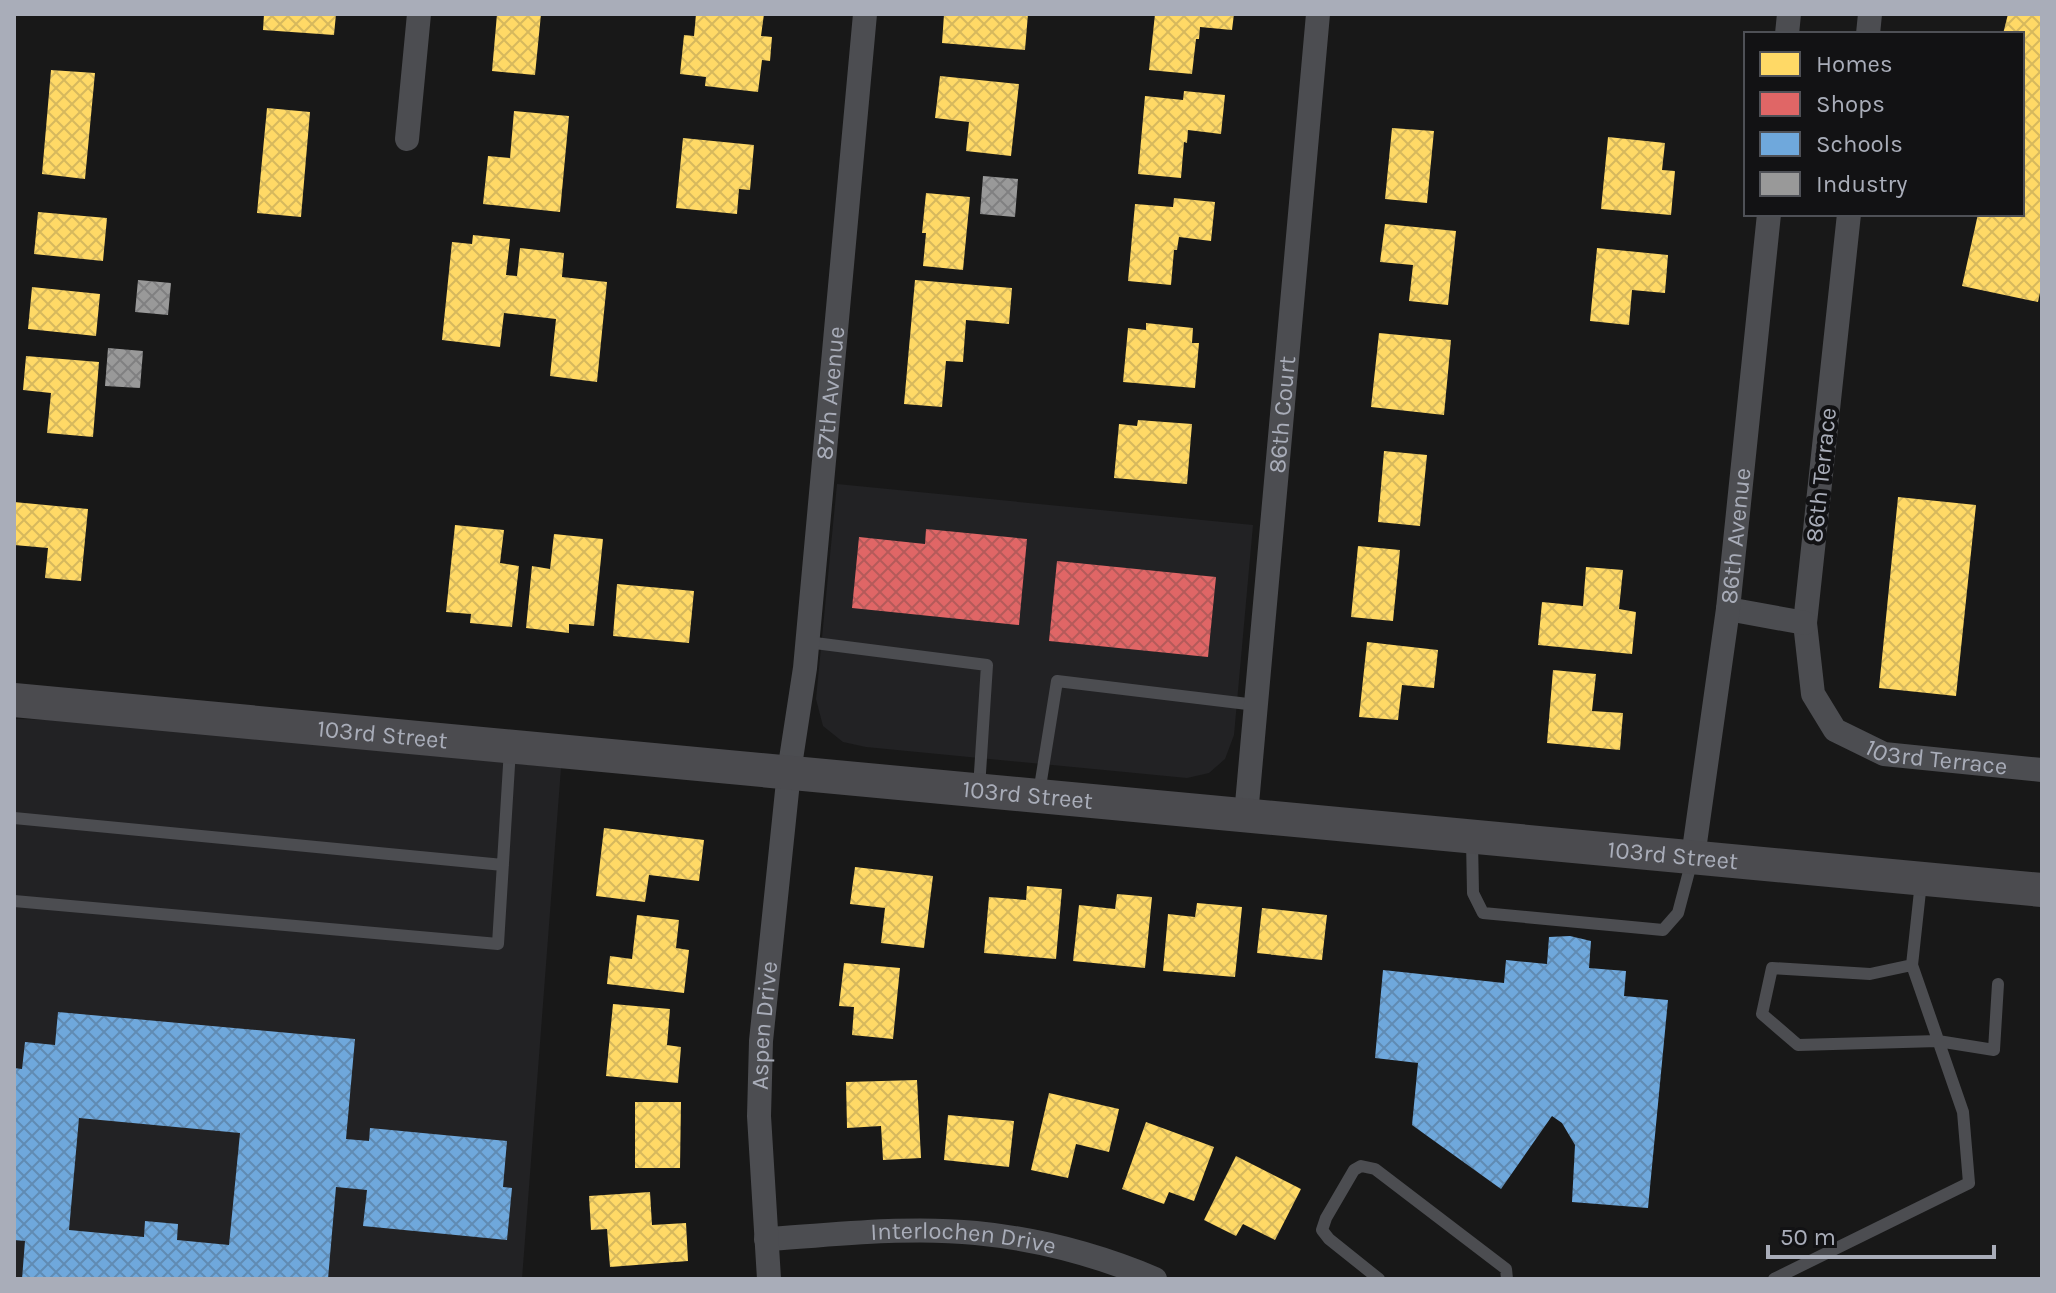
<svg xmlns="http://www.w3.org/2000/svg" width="2056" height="1293" font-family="Karla,sans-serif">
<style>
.built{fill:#222224}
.homes{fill:url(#homes-cross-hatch)}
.shops{fill:url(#shops-cross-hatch)}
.schools{fill:url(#schools-cross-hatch);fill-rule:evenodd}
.industry{fill:url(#industry-cross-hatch)}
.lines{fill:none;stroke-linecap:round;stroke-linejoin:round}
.lane{stroke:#4c4d51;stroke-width:12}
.street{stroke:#4c4d51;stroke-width:24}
.secondary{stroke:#4b4b4f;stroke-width:34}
.labels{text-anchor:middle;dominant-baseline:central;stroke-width:8;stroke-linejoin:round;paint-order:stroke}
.street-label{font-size:24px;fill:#a9adb9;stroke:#121214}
</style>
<defs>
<pattern id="homes-cross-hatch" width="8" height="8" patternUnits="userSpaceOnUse" patternTransform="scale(2)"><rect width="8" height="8" fill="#ffd966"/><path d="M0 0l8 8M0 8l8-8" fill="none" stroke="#d6b85d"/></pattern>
<pattern id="shops-cross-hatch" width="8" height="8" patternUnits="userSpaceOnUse" patternTransform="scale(2)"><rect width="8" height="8" fill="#e06666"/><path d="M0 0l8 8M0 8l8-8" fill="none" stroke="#b55a5a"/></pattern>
<pattern id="schools-cross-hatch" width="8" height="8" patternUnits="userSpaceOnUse" patternTransform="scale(2)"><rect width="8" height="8" fill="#6fa8dc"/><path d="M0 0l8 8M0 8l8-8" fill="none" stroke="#608bb3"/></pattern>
<pattern id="industry-cross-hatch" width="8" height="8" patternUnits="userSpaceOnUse" patternTransform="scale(2)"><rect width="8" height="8" fill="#999"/><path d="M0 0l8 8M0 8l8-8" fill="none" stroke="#808081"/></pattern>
</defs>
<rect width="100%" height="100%" fill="#181818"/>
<!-- built -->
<path class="built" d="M 837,484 L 1253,525 L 1234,735 L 1225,759 L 1209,773 L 1187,778 L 866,747 L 843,742 L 823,726 L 816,699 Z
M 14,719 L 60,720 L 561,768 L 522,1279 L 14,1279 Z"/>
<!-- homes -->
<path class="homes" d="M 264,14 L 336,14 L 334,35 L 263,30 Z
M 497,14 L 541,14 L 535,75 L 492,71 Z
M 696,14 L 764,14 L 761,36 L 772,37 L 770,61 L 762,60 L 758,92 L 705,86 L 706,77 L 680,74 L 684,35 L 694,36 Z
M 944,14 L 1028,14 L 1025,50 L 942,43 Z
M 1155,14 L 1234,14 L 1232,30 L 1200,27 L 1199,39 L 1196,39 L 1192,74 L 1149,70 Z
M 2008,14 L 2042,14 L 2042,283 L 2038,302 L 1962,286 L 1978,214 L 2022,214 L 2022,34 L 2003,34 Z
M 51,70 L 95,73 L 85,179 L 42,174 Z
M 940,76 L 1019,84 L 1011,156 L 966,151 L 969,122 L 935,118 Z
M 1184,91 L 1225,95 L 1221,134 L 1188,130 L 1187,143 L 1184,142 L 1181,178 L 1138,174 L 1145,96 L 1183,100 Z
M 267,108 L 310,112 L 301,217 L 257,213 Z
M 514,111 L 569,116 L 560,212 L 483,204 L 488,156 L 510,158 Z
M 1392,128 L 1434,131 L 1427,203 L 1385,199 Z
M 1608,137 L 1665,143 L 1662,170 L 1675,171 L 1671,215 L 1601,209 Z
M 683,138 L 754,145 L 750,190 L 739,189 L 737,214 L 676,208 Z
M 926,193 L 970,197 L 963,270 L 923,266 L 926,233 L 922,233 Z
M 1174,198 L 1215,202 L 1211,241 L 1179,237 L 1177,250 L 1174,250 L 1171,285 L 1128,281 L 1135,204 L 1173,207 Z
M 38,212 L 107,218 L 103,261 L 34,254 Z
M 1385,224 L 1456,231 L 1448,305 L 1409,301 L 1413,265 L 1380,262 Z
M 473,235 L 510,239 L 506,275 L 517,276 L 520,248 L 564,253 L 562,277 L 607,282 L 597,382 L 550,376 L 556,319 L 504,313 L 500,347 L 442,340 L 452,242 L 472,244 Z
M 1597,248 L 1668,255 L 1665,293 L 1632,290 L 1629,325 L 1590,321 Z
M 915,280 L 1012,288 L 1009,324 L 966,320 L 963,362 L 946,361 L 942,407 L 904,404 Z
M 32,287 L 100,294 L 96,336 L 28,329 Z
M 1146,323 L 1193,328 L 1192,343 L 1199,343 L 1195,388 L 1123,382 L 1128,328 L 1146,330 Z
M 1379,333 L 1451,340 L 1444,415 L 1371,407 Z
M 26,356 L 99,362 L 93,437 L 47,433 L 51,393 L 23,390 Z
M 1138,420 L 1192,424 L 1187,484 L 1114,478 L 1119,424 L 1137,426 Z
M 1384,451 L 1427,455 L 1420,526 L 1378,522 Z
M 1898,497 L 1976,505 L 1956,696 L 1879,688 Z
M 14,502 L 88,509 L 81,581 L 45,578 L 48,548 L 14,545 Z
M 455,525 L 504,530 L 500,563 L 519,566 L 512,627 L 470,623 L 471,614 L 446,612 Z
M 554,534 L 603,539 L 594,626 L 569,624 L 569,633 L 526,628 L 532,566 L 550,569 Z
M 1358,546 L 1400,550 L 1393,621 L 1351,617 Z
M 1586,567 L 1623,570 L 1619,609 L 1636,612 L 1632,654 L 1538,645 L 1542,602 L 1583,606 Z
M 617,584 L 694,591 L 689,643 L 613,636 Z
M 1367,642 L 1438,650 L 1434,688 L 1402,685 L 1398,720 L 1359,717 Z
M 1553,670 L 1596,674 L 1592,711 L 1623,713 L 1620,750 L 1547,743 Z
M 604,828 L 704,840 L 699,881 L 649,875 L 645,902 L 596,896 Z
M 855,867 L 933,876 L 924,948 L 881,943 L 885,908 L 850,904 Z
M 1027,886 L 1062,889 L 1056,959 L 984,953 L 989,897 L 1026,900 Z
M 1117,894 L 1152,897 L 1145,968 L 1073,961 L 1079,905 L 1115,909 Z
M 1197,903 L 1242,907 L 1235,977 L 1163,971 L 1168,914 L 1195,917 Z
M 1262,908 L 1327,915 L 1322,960 L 1257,953 Z
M 637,915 L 679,920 L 676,948 L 689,950 L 684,993 L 607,984 L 610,956 L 632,959 Z
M 844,963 L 900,968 L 893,1039 L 852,1035 L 854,1007 L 839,1006 Z
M 613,1004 L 670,1009 L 667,1045 L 681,1047 L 678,1083 L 606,1076 Z
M 917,1080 L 921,1158 L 883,1160 L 881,1126 L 847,1128 L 846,1082 Z
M 1049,1093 L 1119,1109 L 1109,1152 L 1076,1144 L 1068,1178 L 1031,1170 Z
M 635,1102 L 681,1102 L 680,1168 L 635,1168 Z
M 948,1115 L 1014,1121 L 1009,1167 L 944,1160 Z
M 1146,1122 L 1214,1147 L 1194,1201 L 1169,1192 L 1164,1204 L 1122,1189 Z
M 1236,1156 L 1301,1189 L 1275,1240 L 1243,1224 L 1236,1236 L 1204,1220 Z
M 650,1192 L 652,1225 L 686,1223 L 688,1261 L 610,1267 L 607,1229 L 591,1230 L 589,1196 Z"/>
<!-- shops -->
<path class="shops" d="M 926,529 L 1027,539 L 1019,625 L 852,608 L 859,537 L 925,544 Z
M 1057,561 L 1216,577 L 1208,657 L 1049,641 Z"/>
<!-- schools -->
<path class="schools" d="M 1570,936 L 1591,941 L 1589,968 L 1626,971 L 1624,996 L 1668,1000 L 1648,1208 L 1572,1202 L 1575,1145 L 1562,1123 L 1552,1116 L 1501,1189 L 1412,1125 L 1418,1063 L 1375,1058 L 1383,970 L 1504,983 L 1506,960 L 1547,964 L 1549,937 Z
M 58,1012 L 355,1039 L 346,1139 L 369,1141 L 370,1128 L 507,1141 L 503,1187 L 512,1188 L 507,1240 L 363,1226 L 367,1190 L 336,1187 L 328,1279 L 22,1279 L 25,1241 L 14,1240 L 14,1068 L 22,1069 L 25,1042 L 55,1045 ZM 79,1118 L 240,1133 L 229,1245 L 177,1240 L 178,1224 L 145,1221 L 144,1237 L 69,1230 Z"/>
<!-- industry -->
<path class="industry" d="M 983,176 L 1018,179 L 1015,217 L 980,214 Z
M 138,280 L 171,283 L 168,315 L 135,312 Z
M 108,348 L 143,351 L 140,388 L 105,386 Z"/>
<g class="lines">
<!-- lane -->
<path class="lane" d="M 807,642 L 987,665 L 979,788
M 1039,793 L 1057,681 L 1256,705
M 14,818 L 503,865
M 1472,840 L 1473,893 L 1483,913 L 1663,930 L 1678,913 L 1692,860
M 14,901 L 498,944 L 510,749
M 1912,965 L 1870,974 L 1772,968 L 1762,1014 L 1798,1045 L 1938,1041 L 1994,1050 L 1998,984
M 1379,1279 L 1329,1239 L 1322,1230 L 1326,1218 L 1354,1170 L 1361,1166 L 1375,1169 L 1506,1269 L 1507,1279
M 1774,1279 L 1969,1183 L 1963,1112 L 1912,965 L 1921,882"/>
<!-- street -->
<g class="street">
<path d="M 1787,34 L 1789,14"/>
<path d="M 1868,34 L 1870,14"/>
<path d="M 407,139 L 419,14"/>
<path id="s1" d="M 1849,214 L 1805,623 L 1813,694 L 1835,730 L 1884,754 L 2042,770"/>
<path d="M 1728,609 L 1805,623"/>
<path id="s2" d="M 1246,815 L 1318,14"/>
<path id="s3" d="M 1693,857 L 1728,609 L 1769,214"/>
<path id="s4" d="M 766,1239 C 835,1235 907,1226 976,1233 C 1038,1239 1098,1255 1155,1279"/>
<path id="s5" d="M 769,1279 L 759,1116 L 761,1041 L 789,772 L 805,668 L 865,14"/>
</g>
<!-- secondary -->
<path class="secondary" id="s6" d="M 14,700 L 2042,890"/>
</g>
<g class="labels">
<!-- street labels -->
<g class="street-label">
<text stroke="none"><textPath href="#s5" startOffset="890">87th Avenue</textPath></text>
<text stroke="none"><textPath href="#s2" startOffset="402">86th Court</textPath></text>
<text transform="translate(1821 475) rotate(-84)">86th Terrace</text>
<text stroke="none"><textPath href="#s3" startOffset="324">86th Avenue</textPath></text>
<text stroke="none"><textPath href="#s6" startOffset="370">103rd Street</textPath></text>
<text stroke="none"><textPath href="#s1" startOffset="632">103rd Terrace</textPath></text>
<text stroke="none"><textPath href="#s6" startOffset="1018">103rd Street</textPath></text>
<text stroke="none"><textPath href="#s6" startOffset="1666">103rd Street</textPath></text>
<text stroke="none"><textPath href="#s5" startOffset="254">Aspen Drive</textPath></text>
<text stroke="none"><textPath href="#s4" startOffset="198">Interlochen Drive</textPath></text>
</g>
</g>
<!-- border -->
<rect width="2056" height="1293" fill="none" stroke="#a9adb9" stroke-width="32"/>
<!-- legend -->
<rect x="1744" y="32" width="280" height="184" fill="#121214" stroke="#4e5056" stroke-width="2"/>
<rect x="1760" y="52" width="40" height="24" fill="#ffd966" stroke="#4e5056" stroke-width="2"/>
<text x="1816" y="72" font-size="24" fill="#a9adb9">Homes</text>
<rect x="1760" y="92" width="40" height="24" fill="#e06666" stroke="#4e5056" stroke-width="2"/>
<text x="1816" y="112" font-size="24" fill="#a9adb9">Shops</text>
<rect x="1760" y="132" width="40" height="24" fill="#6fa8dc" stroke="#4e5056" stroke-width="2"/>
<text x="1816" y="152" font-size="24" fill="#a9adb9">Schools</text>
<rect x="1760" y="172" width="40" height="24" fill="#999999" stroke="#4e5056" stroke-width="2"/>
<text x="1816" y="192" font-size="24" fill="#a9adb9">Industry</text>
<!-- scale -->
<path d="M1768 1245v12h226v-12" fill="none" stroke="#a9adb9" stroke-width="4"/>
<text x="1780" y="1245" font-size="24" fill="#a9adb9" stroke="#121214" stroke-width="6" paint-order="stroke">50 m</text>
</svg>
